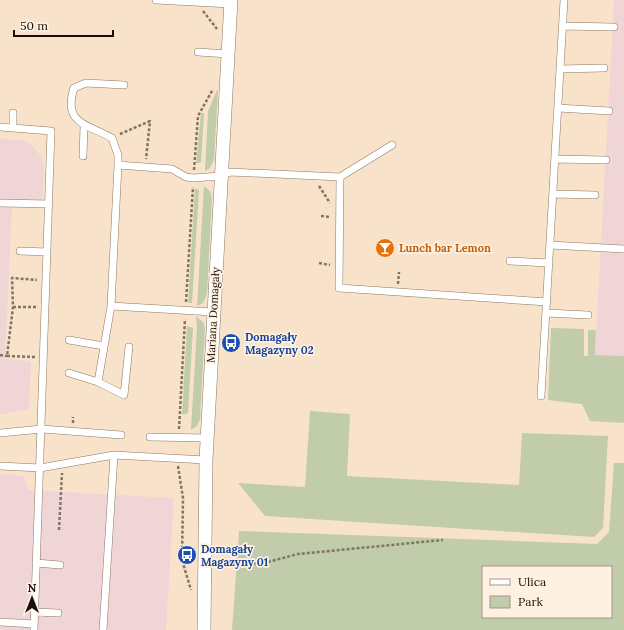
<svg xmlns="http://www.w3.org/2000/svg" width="624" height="630" font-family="Lora,serif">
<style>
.industrial{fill:#f0d5d6}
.green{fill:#c1ccab;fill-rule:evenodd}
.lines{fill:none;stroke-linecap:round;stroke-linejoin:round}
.service-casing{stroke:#8c7862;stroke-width:8}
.minor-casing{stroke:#8c7862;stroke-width:14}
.path{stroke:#827363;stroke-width:2.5;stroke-dasharray:3 2;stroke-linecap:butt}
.service{stroke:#fff;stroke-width:7}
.minor{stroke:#fff;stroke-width:13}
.labels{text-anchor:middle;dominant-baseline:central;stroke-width:3.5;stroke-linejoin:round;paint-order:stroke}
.food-label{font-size:11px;font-weight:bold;fill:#c56008;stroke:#fff1e2;text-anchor:start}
.street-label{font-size:11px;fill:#191109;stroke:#fff1e2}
.transit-label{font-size:11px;font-weight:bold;fill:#164399;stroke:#fff1e2;text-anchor:start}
</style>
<rect width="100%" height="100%" fill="#f9e2ca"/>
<!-- industrial -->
<path class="industrial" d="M 614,0 L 624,0 L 624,356 L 595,355 Z
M 0,139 L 24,140 L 33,146 L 42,158 L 44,169 L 42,202 L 12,206 L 5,359 L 31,361 L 29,409 L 0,415 Z
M 0,474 L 24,476 L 29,490 L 174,498 L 166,630 L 0,630 Z"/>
<!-- green -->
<path class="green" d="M 217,90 L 218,90 L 214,160 L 210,168 L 205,171 L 208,111 Z
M 201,113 L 204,113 L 201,162 L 199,163 L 196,163 Z
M 204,186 L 210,191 L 212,198 L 207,294 L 203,303 L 197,306 Z
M 195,188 L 199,190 L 192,303 L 188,303 Z
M 196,316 L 203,322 L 205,328 L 200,419 L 197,426 L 191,430 L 197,327 Z
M 187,326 L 193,328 L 188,413 L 182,415 Z
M 551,328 L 584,329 L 584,356 L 588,356 L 588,330 L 596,330 L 595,355 L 624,356 L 624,423 L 590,421 L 582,404 L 548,400 Z
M 310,411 L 350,414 L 347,476 L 519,485 L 522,433 L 608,436 L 603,528 L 594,537 L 265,516 L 238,483 L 305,487 Z
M 614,463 L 624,463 L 624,630 L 232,630 L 239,531 L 597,544 L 609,532 ZM 483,567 L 611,567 L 611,617 L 483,617 Z"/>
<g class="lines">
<!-- service casing -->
<g class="service-casing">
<path id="service" d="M 156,0 L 231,4
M 563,26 L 614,27
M 198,52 L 228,54
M 560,69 L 604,68
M 558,108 L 609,111
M 0,127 L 51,131 L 34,630
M 13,128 L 13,113
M 83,156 L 84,126
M 555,159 L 606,160
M 118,165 L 118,155 L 112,138 C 90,125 62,125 74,88 L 86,83 L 124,85
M 340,177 L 392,145
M 553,194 L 595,195
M 0,203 L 49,204
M 550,245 L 624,249
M 20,251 L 47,252
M 510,261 L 549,263
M 111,306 L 98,382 L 124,395 L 129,347
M 213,312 L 111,306 L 118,165 L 172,169 L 186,177 L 193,178 L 221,176 L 230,172 L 340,177 L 339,288 L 547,302
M 546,313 L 588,315
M 69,340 L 104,346
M 69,373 L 98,382
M 541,396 L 564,0
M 0,433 L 42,429 L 121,435
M 150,437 L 207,438
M 0,466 L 40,468 L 114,455 L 206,460
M 36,563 L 60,565
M 34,612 L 58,613
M 0,622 L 34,624
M 103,630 L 114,455"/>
</g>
<!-- minor casing -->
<g class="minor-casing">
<path id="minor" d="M 204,630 L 206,460 L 231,0"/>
</g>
<!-- path -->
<path class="path" d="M 203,11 L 217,29
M 120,134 L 150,121 L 146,159
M 194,170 L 198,116 L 213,89
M 319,186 L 330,203
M 321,216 L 330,217
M 319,263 L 330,265
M 398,284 L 399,272
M 186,302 L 193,187
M 13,307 L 36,307
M 0,355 L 7,356
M 35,357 L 7,356 L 13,307 L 12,278 L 37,280
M 73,423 L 73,417
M 179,429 L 185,319
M 178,466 L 183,498 L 182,560 L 191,590
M 59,530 L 62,473
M 218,565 L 264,563 L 298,554 L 443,540"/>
<!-- service -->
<use href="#service" class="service"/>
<!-- minor -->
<use href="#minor" class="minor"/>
</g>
<!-- icons -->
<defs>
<g id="bar-disc" transform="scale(1)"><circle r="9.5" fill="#e8710a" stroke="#fff1e2"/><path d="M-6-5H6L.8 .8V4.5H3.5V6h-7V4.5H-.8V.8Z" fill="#fff"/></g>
<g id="bus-disc" transform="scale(1)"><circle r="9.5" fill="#1a4fb4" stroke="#fff1e2"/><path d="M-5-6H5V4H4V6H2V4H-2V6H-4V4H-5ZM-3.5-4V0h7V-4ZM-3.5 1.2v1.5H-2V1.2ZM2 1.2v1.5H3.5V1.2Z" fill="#fff"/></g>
</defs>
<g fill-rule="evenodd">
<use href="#bar-disc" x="385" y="248"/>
<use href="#bus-disc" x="231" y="343"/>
<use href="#bus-disc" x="187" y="555"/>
</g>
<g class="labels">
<!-- food labels -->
<g class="food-label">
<text x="399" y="248">Lunch bar Lemon</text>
</g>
<!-- street labels -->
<g class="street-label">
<text transform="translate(213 315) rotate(-87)">Mariana Domagały</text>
</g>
<!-- transit labels -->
<g class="transit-label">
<text x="245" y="337">Domagały<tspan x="245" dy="13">Magazyny 02</tspan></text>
<text x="201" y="549">Domagały<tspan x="201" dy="13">Magazyny 01</tspan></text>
</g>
</g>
<!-- legend -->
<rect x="482" y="566" width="130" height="52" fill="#fff1e2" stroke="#a3978b"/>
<rect x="490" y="579" width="20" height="6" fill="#ffffff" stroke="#a3978b"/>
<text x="518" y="586" font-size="12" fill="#191109">Ulica</text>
<rect x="490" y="596" width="20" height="12" fill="#c1ccab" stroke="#a3978b"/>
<text x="518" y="606" font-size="12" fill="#191109">Park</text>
<!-- north arrow -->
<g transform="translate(32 598)" stroke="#fff1e2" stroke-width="3" paint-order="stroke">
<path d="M0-3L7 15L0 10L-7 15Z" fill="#191109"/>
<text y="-6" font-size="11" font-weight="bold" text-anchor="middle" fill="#191109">N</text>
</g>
<!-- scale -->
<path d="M14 30v6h99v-6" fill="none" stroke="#191109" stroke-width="2"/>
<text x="20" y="30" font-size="12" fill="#191109" stroke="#fff1e2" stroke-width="3" paint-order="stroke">50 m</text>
</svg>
